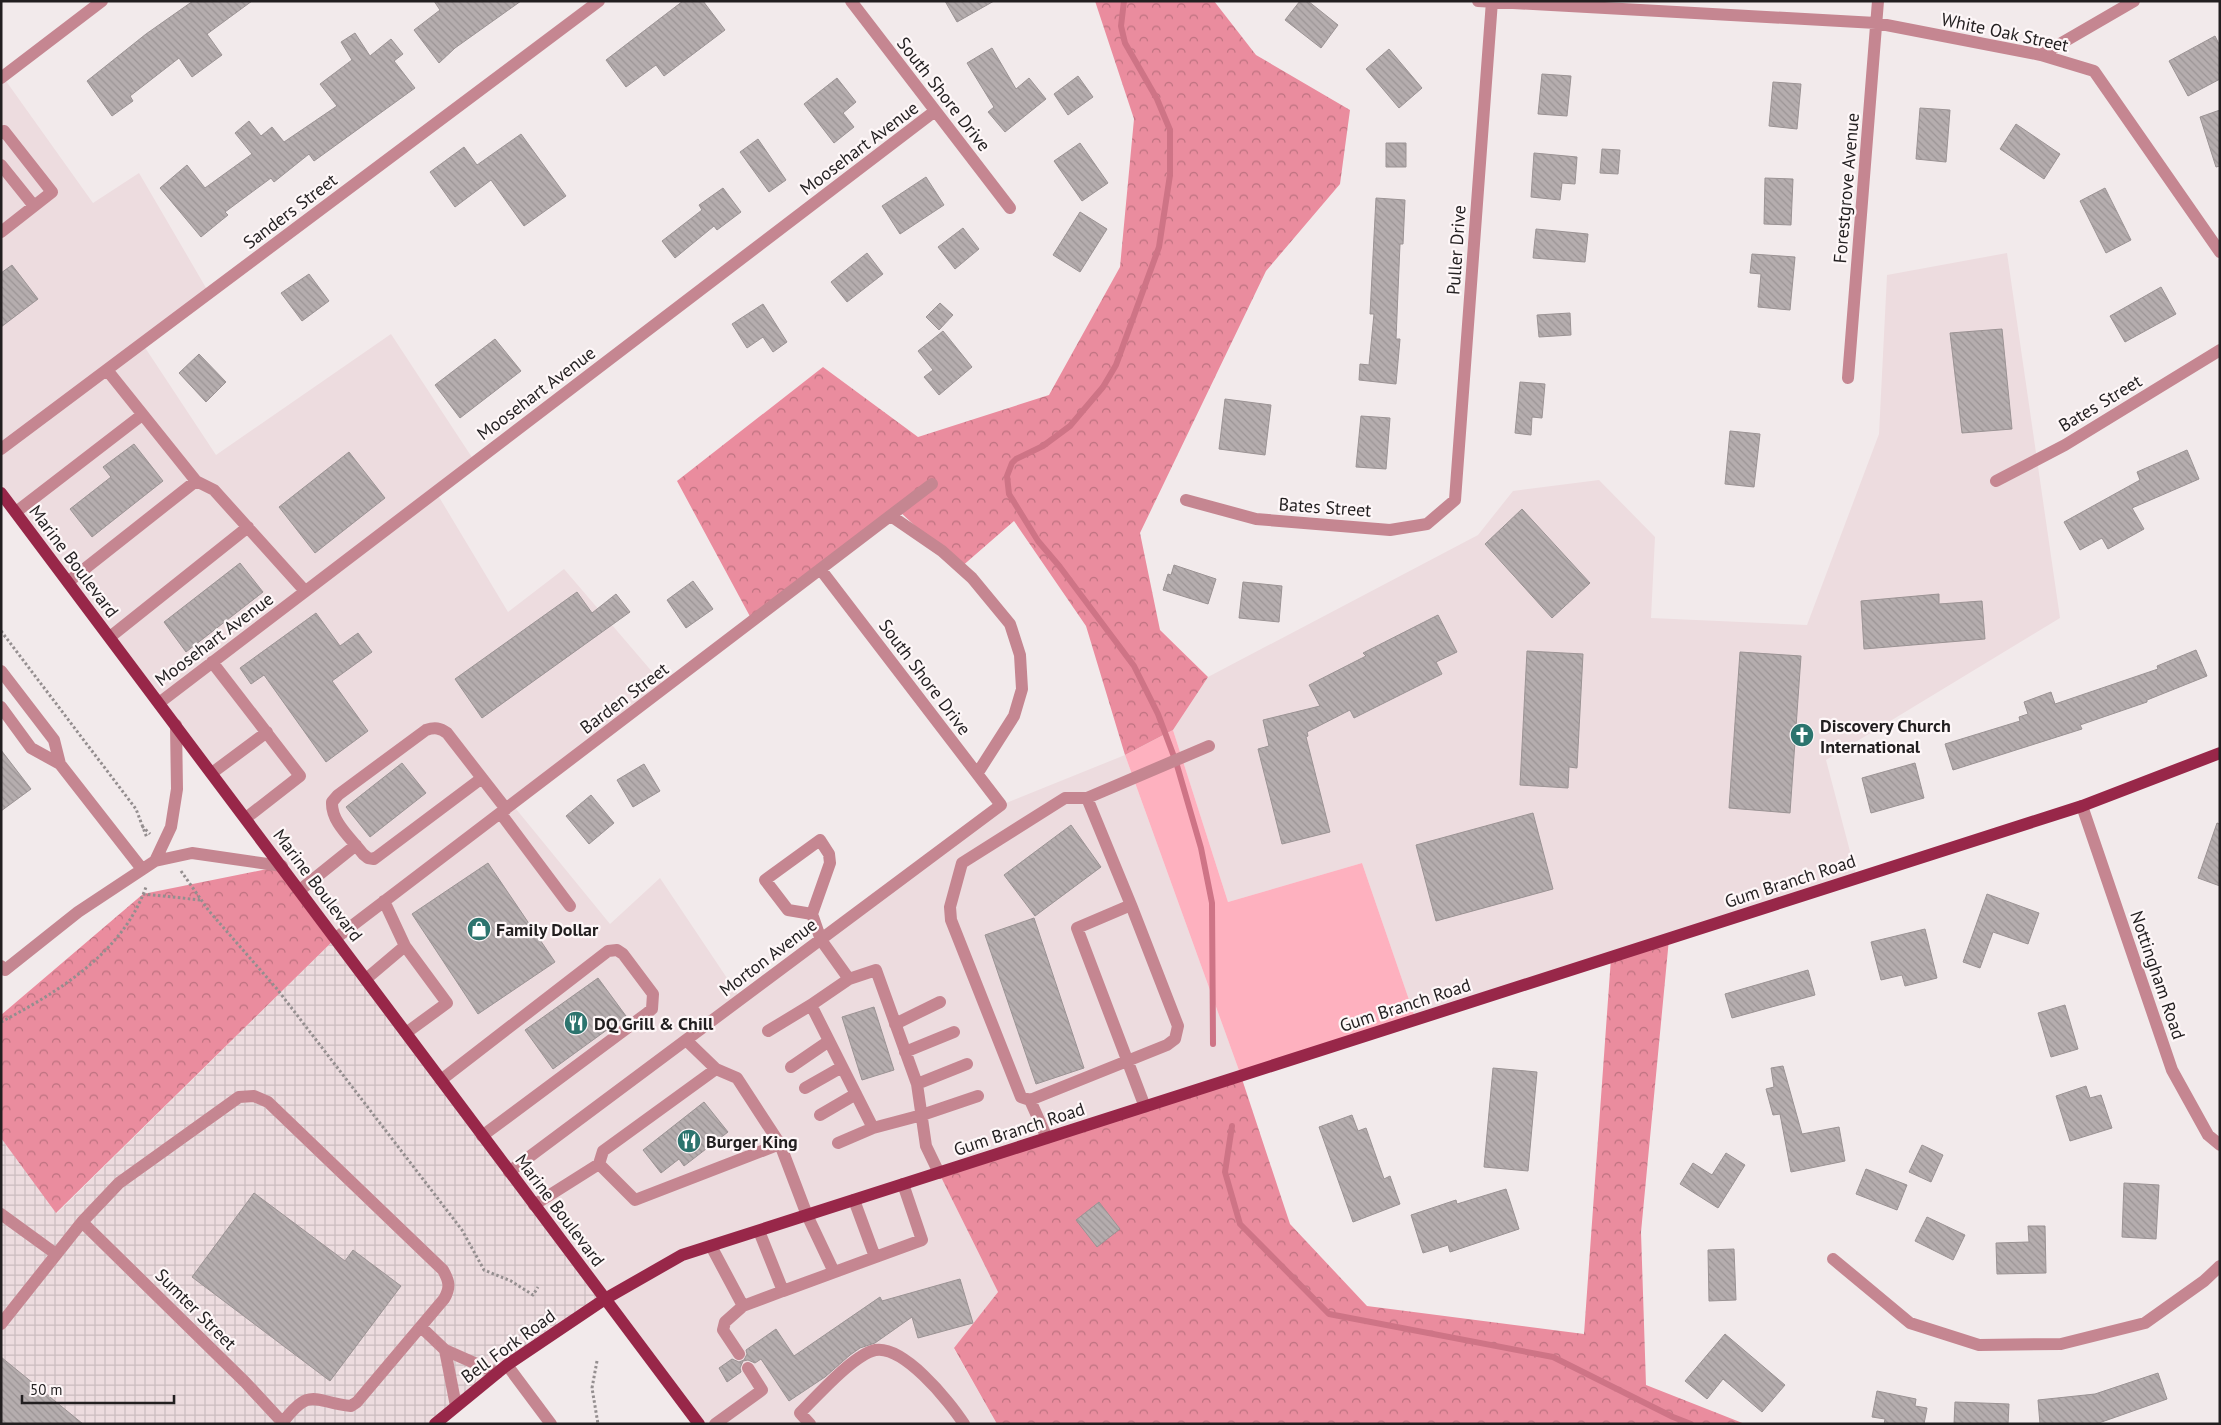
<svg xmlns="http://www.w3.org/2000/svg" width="2221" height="1425" font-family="'PT Sans',sans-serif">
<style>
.built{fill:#eddcdf}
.industrial{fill:url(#industrial-grid)}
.green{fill:#feb1bf}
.forest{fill:url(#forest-crowns)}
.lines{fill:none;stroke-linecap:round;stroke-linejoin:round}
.stream{stroke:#ce7486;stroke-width:6}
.building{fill:url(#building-back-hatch);stroke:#9b9394}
.path{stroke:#948e8f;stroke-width:3;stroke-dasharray:2.5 2.5;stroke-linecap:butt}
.minor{stroke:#c58691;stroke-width:12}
.major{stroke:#982749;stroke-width:12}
.labels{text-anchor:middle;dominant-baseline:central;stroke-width:4.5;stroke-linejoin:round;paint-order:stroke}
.street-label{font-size:18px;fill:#221f20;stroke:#fef7f8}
.poi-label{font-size:18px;font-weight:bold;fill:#221f20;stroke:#fef7f8;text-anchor:start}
</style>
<defs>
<pattern id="industrial-grid" width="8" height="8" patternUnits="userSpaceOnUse" patternTransform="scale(1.25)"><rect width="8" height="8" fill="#eddcdf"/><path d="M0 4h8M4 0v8" fill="none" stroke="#cbbcbf"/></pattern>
<pattern id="forest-crowns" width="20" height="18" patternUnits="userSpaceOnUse" patternTransform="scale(1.25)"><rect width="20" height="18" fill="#ea8c9e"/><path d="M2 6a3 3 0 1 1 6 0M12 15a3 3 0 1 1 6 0" fill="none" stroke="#bd7280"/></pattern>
<pattern id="building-back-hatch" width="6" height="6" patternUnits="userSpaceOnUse" patternTransform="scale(1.25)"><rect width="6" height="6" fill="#b5adae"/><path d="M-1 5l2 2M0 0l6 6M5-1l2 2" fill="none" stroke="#9b9495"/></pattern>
</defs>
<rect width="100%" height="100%" fill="#f2eaeb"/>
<!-- built -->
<path class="built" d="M 1,74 L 93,203 L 139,173 L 209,293 L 142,343 L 216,455 L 391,334 L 475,462 L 436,492 L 508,612 L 564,569 L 666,688 L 512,804 L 610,924 L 660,878 L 741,999 L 1001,805 L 1125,755 L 1241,1076 L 939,1173 L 998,1292 L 954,1349 L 997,1424 L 699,1424 L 1,493 Z
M 2007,253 L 2060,618 L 1826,760 L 1857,878 L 1416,1020 L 1362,863 L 1228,902 L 1173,730 L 1208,677 L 1478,535 L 1513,491 L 1599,480 L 1655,537 L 1651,618 L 1807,625 L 1879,434 L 1887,275 Z"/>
<!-- industrial -->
<path class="industrial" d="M 336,938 L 605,1299 L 435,1424 L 1,1424 L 1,1138 L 57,1213 Z"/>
<!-- green -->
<path class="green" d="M 1173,730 L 1228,902 L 1362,863 L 1416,1020 L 1241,1076 L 1125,755 Z"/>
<!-- forest -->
<path class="forest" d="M 1095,1 L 1214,1 L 1256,55 L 1350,110 L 1340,184 L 1266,271 L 1140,533 L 1160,630 L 1208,677 L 1173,730 L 1125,755 L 1086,626 L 1014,521 L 960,568 L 898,510 L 753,622 L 677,481 L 823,367 L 918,437 L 1049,395 L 1120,267 L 1134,119 Z
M 282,866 L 336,938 L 56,1213 L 1,1138 L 1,1015 L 143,894 Z
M 1669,939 L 1641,1232 L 1646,1385 L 1745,1424 L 997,1424 L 954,1348 L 998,1292 L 939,1173 L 1241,1076 L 1290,1224 L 1367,1306 L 1584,1334 L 1611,958 Z"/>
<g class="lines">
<!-- stream -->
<path class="stream" d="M 1124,1 L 1121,26 L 1125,43 L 1157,99 L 1170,130 L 1170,175 L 1159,247 L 1116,365 L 1103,387 L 1070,426 L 1043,446 L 1016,459 L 1012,463 L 1007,476 L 1009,494 L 1038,541 L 1060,567 L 1134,666 L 1158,714 L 1176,762 L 1201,848 L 1212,903 L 1213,1044
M 1232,1126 L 1225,1172 L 1240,1224 L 1329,1314 L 1553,1357 L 1673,1417 L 1691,1424"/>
</g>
<!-- building -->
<path class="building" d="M 193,1 L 252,1 L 207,34 L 222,55 L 192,77 L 179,58 L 130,96 L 133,101 L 112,116 L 87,81 L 146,34 Z
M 434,1 L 521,1 L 455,48 L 439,63 L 414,30 L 440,10 Z
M 683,1 L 703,1 L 725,30 L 664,76 L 656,65 L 626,87 L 606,60 Z
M 945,1 L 994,1 L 957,22 Z
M 1300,1 L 1308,1 L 1338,25 L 1321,48 L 1285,20 Z
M 355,33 L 370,56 L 391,39 L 403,54 L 394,61 L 415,88 L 314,161 L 309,154 L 274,182 L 271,178 L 225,212 L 228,215 L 201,237 L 160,188 L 187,165 L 205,188 L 252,154 L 235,133 L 249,121 L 261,136 L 272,127 L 284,142 L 337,106 L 320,84 L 352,60 L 341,42 Z
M 2215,36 L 2220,46 L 2220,79 L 2188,96 L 2169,61 Z
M 992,48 L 1016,89 L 1029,78 L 1046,99 L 1005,132 L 988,112 L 994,107 L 967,63 Z
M 1389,49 L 1422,88 L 1399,108 L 1366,69 Z
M 1542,74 L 1571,76 L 1567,116 L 1538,114 Z
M 1078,76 L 1093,97 L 1068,115 L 1054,94 Z
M 837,78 L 856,102 L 843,113 L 854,127 L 834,143 L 804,104 Z
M 1773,82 L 1801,84 L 1797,129 L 1769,126 Z
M 1920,108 L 1950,110 L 1946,162 L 1916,159 Z
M 2220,110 L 2220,166 L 2216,167 L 2200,117 Z
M 2016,124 L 2060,154 L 2044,179 L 2000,149 Z
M 521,134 L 566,196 L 524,226 L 491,180 L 455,207 L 430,172 L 464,147 L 477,165 Z
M 758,139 L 786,180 L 769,192 L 740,152 Z
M 1080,143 L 1108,183 L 1082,201 L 1054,161 Z
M 1386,143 L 1406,143 L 1406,167 L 1386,167 Z
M 1602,149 L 1620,150 L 1618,174 L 1600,173 Z
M 1534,153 L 1577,157 L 1575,184 L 1562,183 L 1560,200 L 1531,197 Z
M 926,177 L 944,205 L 900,234 L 882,206 Z
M 1765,178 L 1793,179 L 1791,225 L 1764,224 Z
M 723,188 L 741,212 L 717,230 L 714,226 L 675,258 L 662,241 L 702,210 L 699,205 Z
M 2105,188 L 2131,240 L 2106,253 L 2080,201 Z
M 1376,198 L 1405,200 L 1403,244 L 1400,244 L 1396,339 L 1400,339 L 1396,384 L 1359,380 L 1360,364 L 1369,365 L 1374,314 L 1370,314 Z
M 1080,212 L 1107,229 L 1080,272 L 1053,255 Z
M 963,228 L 979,249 L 955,269 L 938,247 Z
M 1536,229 L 1588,234 L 1585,262 L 1533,258 Z
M 867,253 L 883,274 L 847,302 L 831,282 Z
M 1752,254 L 1795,257 L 1790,310 L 1758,307 L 1761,274 L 1750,273 Z
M 12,265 L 38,299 L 1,327 L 1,273 Z
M 309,274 L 329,301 L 302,321 L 281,293 Z
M 2161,287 L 2176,314 L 2125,342 L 2110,316 Z
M 940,303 L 953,315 L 939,330 L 926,317 Z
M 763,304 L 787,342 L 773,352 L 763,337 L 747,348 L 732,324 Z
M 1570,313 L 1571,335 L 1539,337 L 1537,315 Z
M 2002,329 L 2012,429 L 1962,433 L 1950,333 Z
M 943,331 L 972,367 L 939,395 L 924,377 L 933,370 L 918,351 Z
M 495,339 L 521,371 L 460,418 L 435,385 Z
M 199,354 L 226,382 L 206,402 L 179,373 Z
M 1520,382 L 1545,384 L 1542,418 L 1532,417 L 1531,435 L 1515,433 Z
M 1225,399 L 1271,405 L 1265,455 L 1219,449 Z
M 1361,416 L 1390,418 L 1386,469 L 1356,467 Z
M 1730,431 L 1760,434 L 1754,487 L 1725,484 Z
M 134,444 L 163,481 L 92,537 L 70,509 L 111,477 L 103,467 Z
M 2187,450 L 2199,479 L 2132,508 L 2144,529 L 2108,549 L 2102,538 L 2080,550 L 2064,522 L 2140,480 L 2137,472 Z
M 349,452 L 385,498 L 315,553 L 279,507 Z
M 1522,509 L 1590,583 L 1552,618 L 1485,544 Z
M 240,563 L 263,592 L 186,652 L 164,622 Z
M 1174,565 L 1216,579 L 1208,604 L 1163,590 L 1168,574 L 1171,575 Z
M 693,581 L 713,609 L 686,628 L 667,600 Z
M 1243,582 L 1282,586 L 1279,622 L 1239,618 Z
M 577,592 L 592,613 L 616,594 L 630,612 L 482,718 L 455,679 Z
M 1939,594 L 1939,604 L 1982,601 L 1985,639 L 1864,649 L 1861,601 Z
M 316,613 L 340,646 L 358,633 L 372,652 L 332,681 L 368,731 L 326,762 L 264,675 L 251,684 L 240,668 Z
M 1438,615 L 1457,652 L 1436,662 L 1442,674 L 1354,718 L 1350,710 L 1307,732 L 1308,736 L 1306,737 L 1330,832 L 1282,844 L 1258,749 L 1269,746 L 1263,720 L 1320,706 L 1309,685 L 1366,656 L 1363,653 Z
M 2196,650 L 2207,676 L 2147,700 L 2147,702 L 2080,725 L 2082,729 L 1953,770 L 1945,744 L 2020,721 L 2019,717 L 2028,714 L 2024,702 L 2051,692 L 2055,704 L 2158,669 L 2157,666 Z
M 1527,651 L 1583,654 L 1577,768 L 1569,767 L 1568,788 L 1520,785 Z
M 1740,652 L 1801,656 L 1790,813 L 1729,808 Z
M 1,750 L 31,789 L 1,811 Z
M 402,763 L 426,793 L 370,837 L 346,807 Z
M 1915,763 L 1924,798 L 1871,813 L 1862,778 Z
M 644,764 L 660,791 L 633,807 L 617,780 Z
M 591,795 L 614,823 L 589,844 L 566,816 Z
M 1533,813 L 1553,889 L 1436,921 L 1416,845 Z
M 2217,823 L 2220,824 L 2220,886 L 2198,878 Z
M 1071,825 L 1101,867 L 1035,916 L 1004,875 Z
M 488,863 L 555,962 L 478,1014 L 412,914 Z
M 1987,894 L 2039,913 L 2028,944 L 1993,932 L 1980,968 L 1963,962 Z
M 1034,918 L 1084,1068 L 1036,1084 L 985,935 Z
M 1925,929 L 1937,978 L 1905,986 L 1902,975 L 1881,980 L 1871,942 Z
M 1808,970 L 1815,995 L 1732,1018 L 1725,994 Z
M 598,978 L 626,1016 L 553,1069 L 525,1030 Z
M 2065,1005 L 2078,1049 L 2051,1057 L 2038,1013 Z
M 874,1007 L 894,1070 L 862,1080 L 842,1017 Z
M 1783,1066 L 1802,1134 L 1839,1127 L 1845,1161 L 1791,1172 L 1780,1114 L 1773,1115 L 1766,1089 L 1774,1087 L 1771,1068 Z
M 1493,1068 L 1537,1072 L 1528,1171 L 1484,1167 Z
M 2086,1086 L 2090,1098 L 2101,1095 L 2112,1128 L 2070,1141 L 2056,1096 Z
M 704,1102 L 728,1132 L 684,1166 L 679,1159 L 661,1173 L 643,1150 Z
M 1352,1115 L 1358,1131 L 1366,1128 L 1384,1179 L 1390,1176 L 1400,1204 L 1353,1222 L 1319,1127 Z
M 1922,1145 L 1943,1155 L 1931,1182 L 1909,1172 Z
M 1726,1153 L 1745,1165 L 1718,1208 L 1680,1184 L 1693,1163 L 1712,1175 Z
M 1866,1169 L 1907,1185 L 1897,1210 L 1856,1194 Z
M 2124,1183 L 2159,1185 L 2156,1239 L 2122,1237 Z
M 1506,1189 L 1519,1229 L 1450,1252 L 1448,1245 L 1423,1253 L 1411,1215 L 1456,1200 L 1457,1204 Z
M 254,1193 L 345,1261 L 353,1250 L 401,1286 L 330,1381 L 192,1277 Z
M 1099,1202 L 1120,1229 L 1097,1247 L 1076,1220 Z
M 1927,1217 L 1965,1235 L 1953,1260 L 1915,1241 Z
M 2028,1226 L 2045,1226 L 2046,1273 L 1997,1274 L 1996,1243 L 2029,1242 Z
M 1734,1249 L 1736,1300 L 1709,1301 L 1708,1250 Z
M 960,1279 L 973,1323 L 918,1338 L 912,1317 L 875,1343 L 860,1348 L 850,1355 L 825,1377 L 789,1401 L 761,1359 L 755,1363 L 748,1360 L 743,1361 L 740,1368 L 741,1372 L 727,1382 L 719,1368 L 732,1359 L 739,1362 L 744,1360 L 747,1354 L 746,1350 L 776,1329 L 794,1356 L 880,1297 L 882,1301 Z
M 1725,1334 L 1785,1385 L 1762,1412 L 1723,1379 L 1707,1399 L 1685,1381 Z
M 1,1357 L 83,1424 L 1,1424 Z
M 2158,1373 L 2167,1399 L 2096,1424 L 2040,1424 L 2038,1400 L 2095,1394 Z
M 1877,1391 L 1916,1399 L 1915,1406 L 1927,1408 L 1924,1424 L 1884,1424 L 1885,1419 L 1872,1417 Z
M 1955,1402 L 2009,1404 L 2008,1424 L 1954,1424 Z"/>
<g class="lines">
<!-- path -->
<path class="path" d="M 1,631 L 136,809 L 147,838
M 142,826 L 150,834
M 181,871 L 209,911 L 277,989 L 462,1230 L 484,1270 L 511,1281 L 533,1295 L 538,1287
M 143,894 L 201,900
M 1,1022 C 60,991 123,952 146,887
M 597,1361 L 592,1388 L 598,1424"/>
<!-- minor -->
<path class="minor" d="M 851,1 L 1010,208
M 1478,1 L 1876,23 L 2041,55 L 2094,71 L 2220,252
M 2041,55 L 2134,1
M 1,78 L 102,1
M 1,133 L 4,131 L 52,192 L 1,232
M 1,165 L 34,206
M 107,370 L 196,481 L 214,490 L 305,591
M 1848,378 L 1878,1
M 1,449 L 599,1
M 1996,481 L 2065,445 L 2220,350
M 1186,500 L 1256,519 L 1390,530 L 1427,524 L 1455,500 L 1492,1
M 16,512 L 142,415
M 891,516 L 942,551 L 972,578 L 1010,624 L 1020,655 L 1022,689 L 1014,716 L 977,774
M 68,582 L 196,481
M 110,637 L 248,527
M 212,662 L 300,776 L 246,818
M 1,671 L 54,740 L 60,764
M 159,703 L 935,111
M 1,707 L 31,748 L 60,764 L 142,869
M 212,773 L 267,732
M 482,778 L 374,859 L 368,858 L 363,854 C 351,838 331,822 332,802 L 338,795 L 426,730 C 435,727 440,728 447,733 L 506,809
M 1087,798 L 1209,746
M 2082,806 L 2172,1070 L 2208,1135 L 2220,1145
M 501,814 L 570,906
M 155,861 L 171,827 L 177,789 L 176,725
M 300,890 L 356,845
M 384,901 L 405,946
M 812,914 L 788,910 L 765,880 L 820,840 L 829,854 L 830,863 L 812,914 L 821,940 L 849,979
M 336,938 L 932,484
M 1,966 L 5,970 L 78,912 L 155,861 L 192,853 L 282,866
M 366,979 L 405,946 L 447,1003 L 406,1033
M 895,1024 L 940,1002
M 768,1031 L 811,1005
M 686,1040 L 716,1069
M 905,1052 L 954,1032
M 791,1067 L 829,1041
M 441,1080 L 608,951 L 617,950 L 623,954 L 653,994 L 652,1009 L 646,1014 L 482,1136
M 917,1084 L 967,1064
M 805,1088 L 842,1067
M 1030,1100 L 1167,1045 L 1175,1039 L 1178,1026 L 1131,905
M 820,1115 L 856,1094
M 1047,1138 L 1030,1100 L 1021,1097 L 951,920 L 950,907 L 962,863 L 1065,798 L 1087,798 L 1131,905 L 1077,928 L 1145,1107
M 838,1143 L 873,1128
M 780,1144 L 807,1215 L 834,1272
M 509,1172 L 1001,805 L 821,570
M 939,1173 L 926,1146 L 917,1084 L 876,970 L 849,979 L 811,1005 L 873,1128 L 922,1115 L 978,1096
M 854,1200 L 875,1257
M 534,1205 L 599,1164 L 603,1151 L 716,1069 L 737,1078 L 780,1144 L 635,1200 L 599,1164
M 1,1214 L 56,1254
M 82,1222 L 245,1382 L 284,1424
M 759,1231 L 783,1291 L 922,1240 L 903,1184
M 711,1246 L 743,1306 L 725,1322 L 723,1330 L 739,1354
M 1833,1259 L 1910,1323 L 1979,1345 L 2061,1344 L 2145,1323 L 2204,1281 L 2220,1266
M 743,1306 L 783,1291
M 1,1324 L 82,1222 L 119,1183 L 239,1097 L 254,1096 L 268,1102 L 443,1270 C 449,1281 451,1287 444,1299 L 357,1402 L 351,1406 C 313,1402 311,1386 283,1422
M 421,1327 L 445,1350 L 497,1373
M 445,1350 L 456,1406
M 507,1365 L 551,1424
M 715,1424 L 762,1390 L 748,1368
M 810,1424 L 800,1413 C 817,1396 851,1358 872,1351 C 901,1341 950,1402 964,1424"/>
<!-- major -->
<path class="major" d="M 1,493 L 699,1424
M 435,1424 L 507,1365 L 605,1299 L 682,1255 L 2082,806 L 2220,753"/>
</g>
<!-- icons -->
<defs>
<g id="church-disc" transform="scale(1.25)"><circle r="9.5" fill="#2c746e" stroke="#fef7f8"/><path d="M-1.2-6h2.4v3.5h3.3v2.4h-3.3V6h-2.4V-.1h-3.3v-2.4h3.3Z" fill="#fff"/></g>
<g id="shop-disc" transform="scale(1.25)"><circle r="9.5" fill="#2c746e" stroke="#fef7f8"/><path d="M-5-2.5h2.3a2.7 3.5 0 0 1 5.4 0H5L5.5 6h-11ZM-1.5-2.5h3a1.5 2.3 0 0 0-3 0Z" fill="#fff"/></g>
<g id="restaurant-disc" transform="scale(1.25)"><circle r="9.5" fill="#2c746e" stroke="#fef7f8"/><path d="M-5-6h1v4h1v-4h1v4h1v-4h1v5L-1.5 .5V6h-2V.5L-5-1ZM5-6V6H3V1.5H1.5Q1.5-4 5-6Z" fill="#fff"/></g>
</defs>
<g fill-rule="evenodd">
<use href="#church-disc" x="1802" y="735"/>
<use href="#shop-disc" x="479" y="929"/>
<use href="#restaurant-disc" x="576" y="1023"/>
<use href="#restaurant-disc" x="689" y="1141"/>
</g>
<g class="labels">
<!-- street labels -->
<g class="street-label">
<text transform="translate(2005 32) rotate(12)">White Oak Street</text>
<text transform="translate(944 94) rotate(52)">South Shore Drive</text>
<text transform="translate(859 148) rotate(-37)">Moosehart Avenue</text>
<text transform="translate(1846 188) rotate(-85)">Forestgrove Avenue</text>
<text transform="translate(290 211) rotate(-37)">Sanders Street</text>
<text transform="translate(1456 250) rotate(-86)">Puller Drive</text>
<text transform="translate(536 393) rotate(-37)">Moosehart Avenue</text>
<text transform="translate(2100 403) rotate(-31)">Bates Street</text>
<text transform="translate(1325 507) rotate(4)">Bates Street</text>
<text transform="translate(74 561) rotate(53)">Marine Boulevard</text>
<text transform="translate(214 639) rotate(-37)">Moosehart Avenue</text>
<text transform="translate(925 677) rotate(53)">South Shore Drive</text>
<text transform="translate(624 698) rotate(-37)">Barden Street</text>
<text transform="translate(1790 881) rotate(-18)">Gum Branch Road</text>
<text transform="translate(318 885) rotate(53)">Marine Boulevard</text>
<text transform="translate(768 957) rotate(-37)">Morton Avenue</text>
<text transform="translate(2158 975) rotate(71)">Nottingham Road</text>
<text transform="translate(1405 1005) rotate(-18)">Gum Branch Road</text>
<text transform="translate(1019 1129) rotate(-18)">Gum Branch Road</text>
<text transform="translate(560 1210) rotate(53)">Marine Boulevard</text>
<text transform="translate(196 1309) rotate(45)">Sumter Street</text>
<text transform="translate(508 1346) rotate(-36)">Bell Fork Road</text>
</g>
<!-- poi labels -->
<g class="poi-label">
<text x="1820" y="725">Discovery Church<tspan x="1820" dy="21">International</tspan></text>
<text x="496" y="929">Family Dollar</text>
<text x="594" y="1023">DQ Grill &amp; Chill</text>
<text x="706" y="1141">Burger King</text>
</g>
</g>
<!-- border -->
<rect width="2221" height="1425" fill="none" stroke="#221f20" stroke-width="5"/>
<!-- scale -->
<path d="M22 1395v8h152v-8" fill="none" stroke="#221f20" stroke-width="2.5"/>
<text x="30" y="1395" font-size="15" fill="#221f20" stroke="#fef7f8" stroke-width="4" paint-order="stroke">50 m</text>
</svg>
